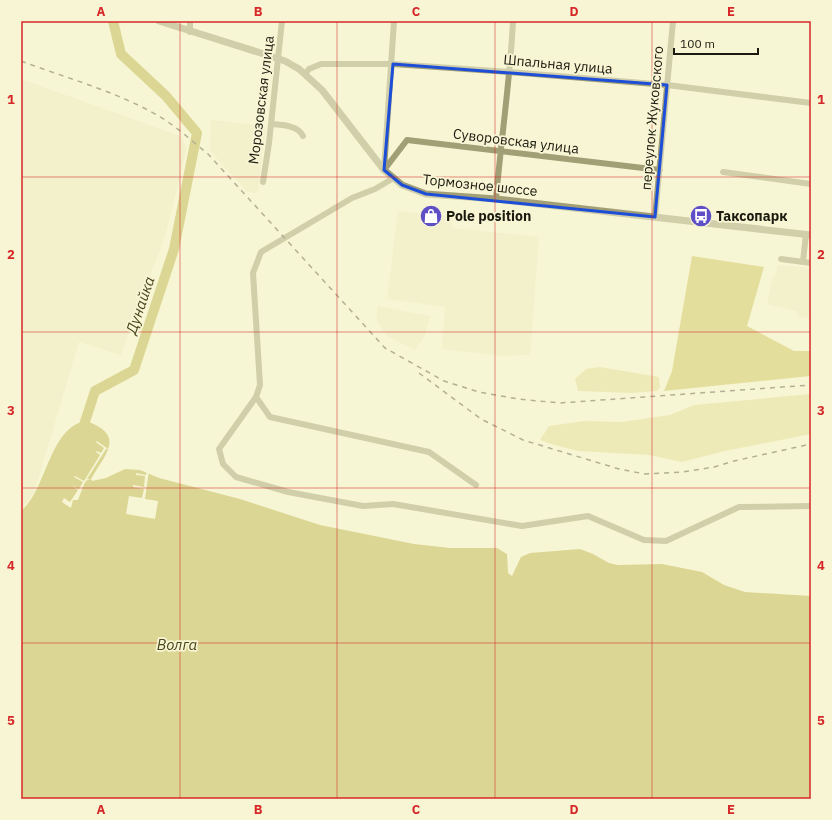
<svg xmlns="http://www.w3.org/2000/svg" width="832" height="820" font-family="'IBM Plex Sans',sans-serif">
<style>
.built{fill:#eeebc3}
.green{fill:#e2db95}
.forest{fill:#ccc25c}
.water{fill:#bab048}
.pier{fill:#f7f5d4}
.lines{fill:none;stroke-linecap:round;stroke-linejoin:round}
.river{stroke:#bab048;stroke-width:10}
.minor{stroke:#a29f76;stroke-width:6}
.tertiary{stroke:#a29f76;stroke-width:7}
.rail{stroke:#5c5b49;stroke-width:1.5;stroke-dasharray:5 5;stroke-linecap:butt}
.marked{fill:none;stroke:#1d4ed8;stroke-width:3;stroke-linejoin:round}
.grid{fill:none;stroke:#d62828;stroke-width:1;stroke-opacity:0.55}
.labels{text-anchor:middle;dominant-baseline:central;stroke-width:3.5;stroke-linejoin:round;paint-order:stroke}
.street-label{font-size:14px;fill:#1b1a0f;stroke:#f7f5d4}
.poi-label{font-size:14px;font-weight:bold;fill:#1b1a0f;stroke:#f7f5d4;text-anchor:start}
.water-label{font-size:15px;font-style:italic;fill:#49451a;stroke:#f7f5d4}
.neatline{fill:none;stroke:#d62828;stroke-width:1.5}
.grid-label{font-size:13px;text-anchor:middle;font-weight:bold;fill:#d62828}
</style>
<rect width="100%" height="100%" fill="#f7f5d4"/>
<!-- built -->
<path class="built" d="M 21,79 L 180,136 L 187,148 L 166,233 L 121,355 L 79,342 L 34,493 L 21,511 Z
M 211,120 L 266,126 L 258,193 L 247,192 L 210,151 Z
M 398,211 L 453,217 L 452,228 L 539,237 L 530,355 L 502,356 L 442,349 L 445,307 L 387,299 Z
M 777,265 L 811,268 L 811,319 L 797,316 L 797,311 L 767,304 L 773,275 L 776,275 Z
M 378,306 L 430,316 L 425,335 L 415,350 L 387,336 L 376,320 Z"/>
<!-- green -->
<path class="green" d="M 600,367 L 659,377 L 660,387 L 657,391 L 632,393 L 578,391 L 575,379 L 586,369 Z
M 811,394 L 811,434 L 725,451 L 682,462 L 649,455 L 578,451 L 554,445 L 540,440 L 549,426 L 584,421 L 622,422 L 670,415 L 694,405 Z"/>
<!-- forest -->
<path class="forest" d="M 692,256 L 764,267 L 747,326 L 794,351 L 811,351 L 811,376 L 664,391 L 672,371 Z"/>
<!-- water -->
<path class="water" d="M 86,421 C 126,435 106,453 91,479 L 92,481 L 106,478 L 125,469 L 140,470 L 159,478 L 240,499 L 320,525 L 414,544 L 450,548 L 497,548 L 507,554 L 508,573 L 512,576 L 521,557 L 530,553 L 580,549 L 593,554 L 609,563 L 618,565 L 662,564 L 702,572 L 724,585 L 745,592 L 811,596 L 811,799 L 21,799 L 21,511 C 47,490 49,427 86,421 Z"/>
<!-- pier -->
<path class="pier" d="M 97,441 L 108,449 L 106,449 L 87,479 L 91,480 L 87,480 L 84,484 L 78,500 L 73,500 L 71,508 L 62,502 L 64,498 L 70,502 L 78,490 L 72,486 L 79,489 L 83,482 L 74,477 L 75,476 L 84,481 L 100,455 L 96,452 L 97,451 L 101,453 L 104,448 L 96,442 Z
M 147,470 L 149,471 L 145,499 L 158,501 L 155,519 L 126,514 L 129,496 L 142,498 L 144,489 L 133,487 L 133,485 L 144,487 L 145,476 L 136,475 L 136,473 L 146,475 Z"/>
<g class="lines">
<!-- river -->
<path class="river" d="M 81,434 L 95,391 L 134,370 L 174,249 L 197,133 L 166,96 L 121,54 L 113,21"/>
<!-- minor -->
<path class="minor" d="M 190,21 L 190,32
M 305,74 L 309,69 L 321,64 L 393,64 L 510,72 L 667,85 L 811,103
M 271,124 C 281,125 298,125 303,136
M 384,170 L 407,140 L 660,170
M 384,170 L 394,21
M 723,172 L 811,184
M 392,179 L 375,189 L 352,198 L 261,252 L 253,273 L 260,385 L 256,397 L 219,449 L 223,464 L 236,477 L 288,492 L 363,506 L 393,504 L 522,526 L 588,516 L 644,540 L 666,541 L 739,507 L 811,506
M 263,182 L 269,143 L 282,21
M 496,199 C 501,140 510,81 513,21
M 655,217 L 673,21
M 781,259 L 811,263
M 803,262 L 806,234
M 256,397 L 270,417 L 429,452 L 476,485"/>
<!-- tertiary -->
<path class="tertiary" d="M 159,21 L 267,55 L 285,61 L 299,69 L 322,90 L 384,170 L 402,185 L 426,194 L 496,199 L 811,235"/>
<!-- rail -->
<path class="rail" d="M 21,61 C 66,78 115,91 157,115 C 176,126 192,141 208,154 L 385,348 L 444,381 L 479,392 L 518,399 L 560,403 L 811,385
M 419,373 L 481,419 L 523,440 L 619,469 L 645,474 L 683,472 L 714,467 L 734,461 L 811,444"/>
</g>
<!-- marked area -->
<path d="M0 0H832V820H0ZM 393,64 L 667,85 L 655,217 L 426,194 L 402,185 L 384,170 Z" fill="#f7f5d4" fill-opacity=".55" fill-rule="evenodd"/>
<path class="marked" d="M 393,64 L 667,85 L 655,217 L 426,194 L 402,185 L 384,170 Z"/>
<!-- grid -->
<path class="grid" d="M 180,21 L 180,799M 337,21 L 337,799M 495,21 L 495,799M 652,21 L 652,799M 21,177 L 811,177M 21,332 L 811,332M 21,488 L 811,488M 21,643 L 811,643"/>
<!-- icons -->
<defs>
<g id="shop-disc" transform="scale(1.15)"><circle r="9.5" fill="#5e4fc7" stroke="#f7f5d4"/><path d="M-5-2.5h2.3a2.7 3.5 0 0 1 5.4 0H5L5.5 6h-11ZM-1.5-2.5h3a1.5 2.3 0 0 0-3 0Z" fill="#fff"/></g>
<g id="bus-disc" transform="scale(1.15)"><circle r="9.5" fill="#5e4fc7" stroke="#f7f5d4"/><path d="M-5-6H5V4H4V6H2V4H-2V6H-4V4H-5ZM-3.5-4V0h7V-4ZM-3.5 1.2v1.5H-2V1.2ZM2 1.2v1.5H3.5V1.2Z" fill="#fff"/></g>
</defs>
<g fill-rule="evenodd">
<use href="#shop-disc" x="431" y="216"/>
<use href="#bus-disc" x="701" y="216"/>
</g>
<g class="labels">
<!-- street labels -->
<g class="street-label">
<text transform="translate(558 64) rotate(5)">Шпальная улица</text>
<text transform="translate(261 100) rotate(-83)">Морозовская улица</text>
<text transform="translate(652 118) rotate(-85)">переулок Жуковского</text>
<text transform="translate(516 141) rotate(7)">Суворовская улица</text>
<text transform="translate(480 185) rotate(6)">Тормозное шоссе</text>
</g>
<!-- poi labels -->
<g class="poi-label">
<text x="446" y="216">Pole position</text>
<text x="716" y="216">Таксопарк</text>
</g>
<!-- water labels -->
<g class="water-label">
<text transform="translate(140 305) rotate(-71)">Дунайка</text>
<text x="177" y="644">Волга</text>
</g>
</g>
<!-- border -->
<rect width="832" height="820" fill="none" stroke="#f7f5d4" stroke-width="44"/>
<!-- scale -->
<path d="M674 48v6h84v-6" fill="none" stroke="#1b1a0f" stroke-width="2"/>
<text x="680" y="48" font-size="12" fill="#1b1a0f" stroke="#f7f5d4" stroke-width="3" paint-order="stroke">100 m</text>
<rect x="22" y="22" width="788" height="776" class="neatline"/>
<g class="grid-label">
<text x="101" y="16">A</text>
<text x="258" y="16">B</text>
<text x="416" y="16">C</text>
<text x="574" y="16">D</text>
<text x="731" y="16">E</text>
<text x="11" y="104">1</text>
<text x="821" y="104">1</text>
<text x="11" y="259">2</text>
<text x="821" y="259">2</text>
<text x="11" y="415">3</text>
<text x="821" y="415">3</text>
<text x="11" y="570">4</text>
<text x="821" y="570">4</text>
<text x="11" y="725">5</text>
<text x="821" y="725">5</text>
<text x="101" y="814">A</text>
<text x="258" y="814">B</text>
<text x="416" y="814">C</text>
<text x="574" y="814">D</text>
<text x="731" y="814">E</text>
</g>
</svg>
